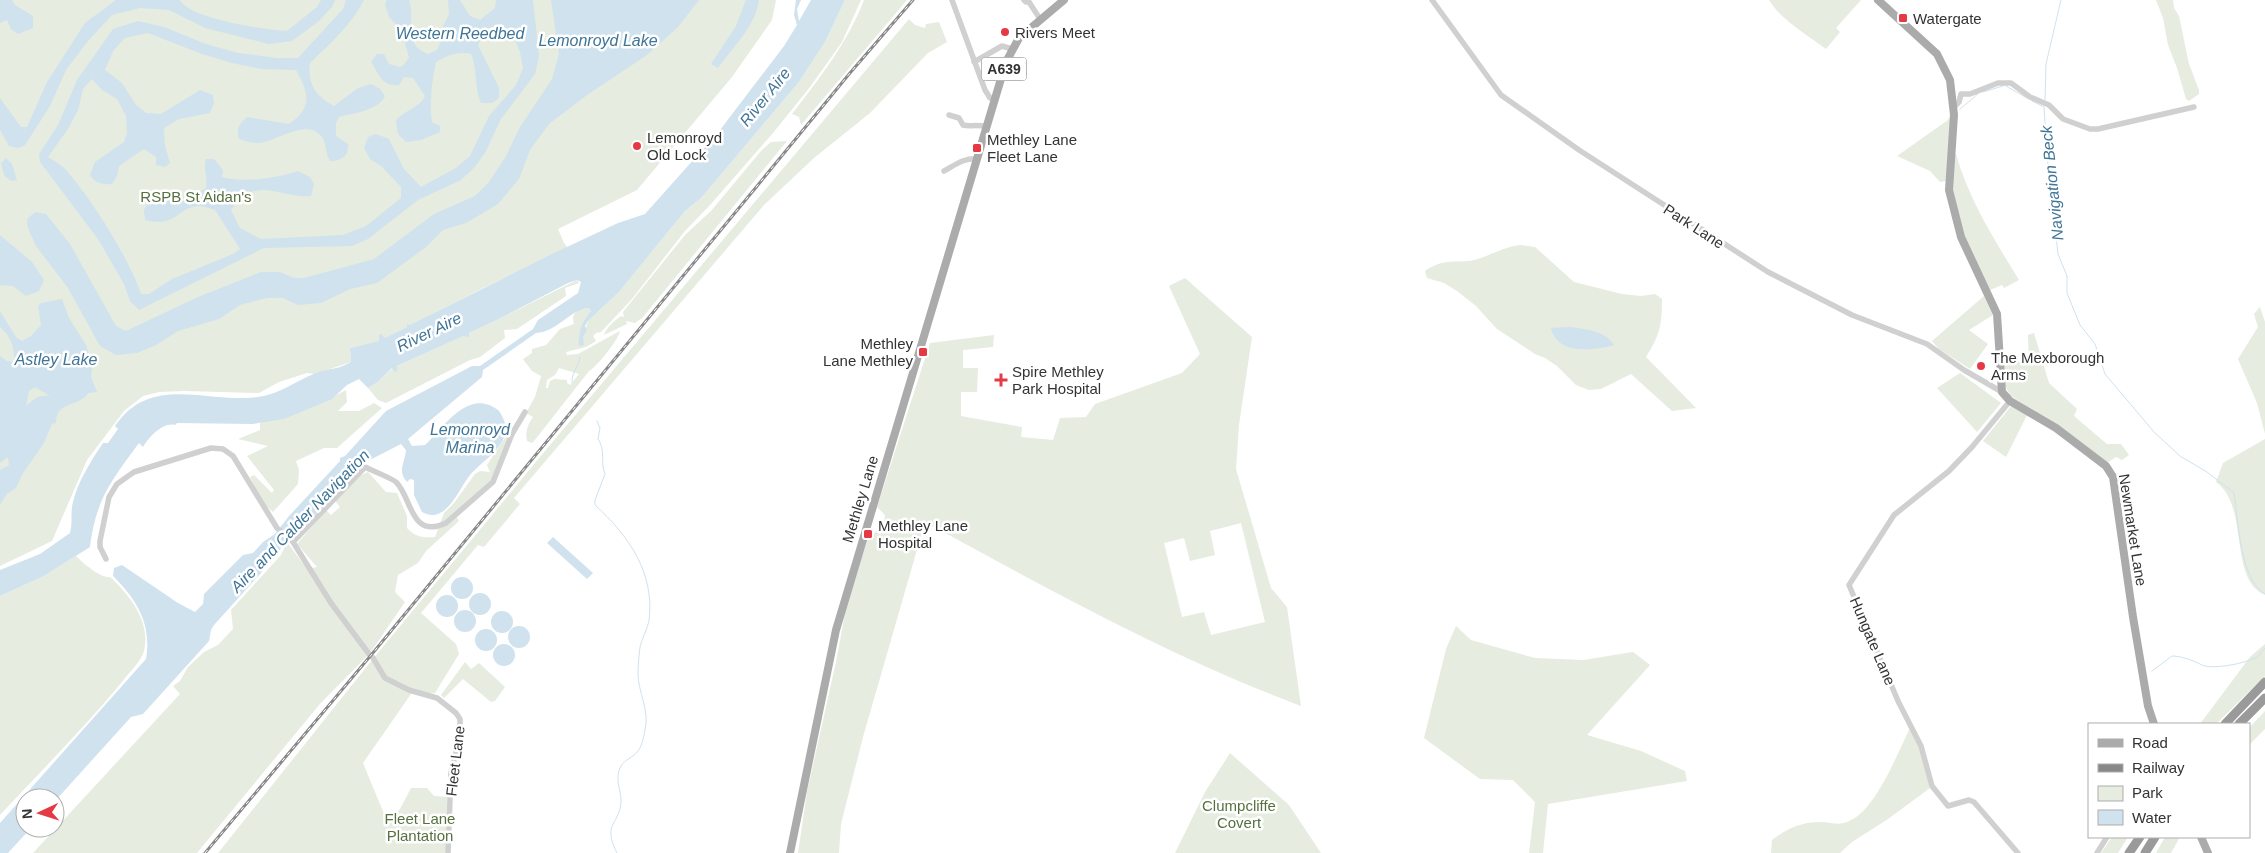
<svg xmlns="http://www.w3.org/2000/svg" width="2265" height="853" font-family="Arial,sans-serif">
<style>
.green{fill:#e6ecdf;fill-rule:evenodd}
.water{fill:#cfe2ee;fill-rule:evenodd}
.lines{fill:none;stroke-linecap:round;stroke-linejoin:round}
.stream{stroke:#cfe2ee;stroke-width:1}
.minor{stroke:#d0d0d0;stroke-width:5.5}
.major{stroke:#ababab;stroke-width:8}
.highway{stroke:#9a9a9a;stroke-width:9}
.rail-casing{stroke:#888;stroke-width:3}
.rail{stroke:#fff;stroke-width:1;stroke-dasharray:4;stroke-linecap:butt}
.poi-dot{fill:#e63946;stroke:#fff;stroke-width:2}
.labels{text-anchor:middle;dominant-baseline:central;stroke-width:5;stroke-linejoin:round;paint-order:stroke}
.shield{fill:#fff;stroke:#707070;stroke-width:1}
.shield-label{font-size:14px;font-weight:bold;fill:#333}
.poi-label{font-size:15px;fill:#333;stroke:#fff;text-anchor:start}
.park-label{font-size:15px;fill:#56703f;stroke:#fff}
.street-label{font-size:15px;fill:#333;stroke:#fff}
.water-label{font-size:16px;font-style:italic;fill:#3f7597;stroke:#fff}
</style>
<rect width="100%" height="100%" fill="#fff"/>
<!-- green -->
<path class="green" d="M 0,0 L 776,0 L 772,20 L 732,77 L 637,190 L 558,229 L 564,243 L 568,248 L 483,288 L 380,341 L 350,348 L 351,362 L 315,374 L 307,373 L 279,382 L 259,393 L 185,391 L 159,392 L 143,396 L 124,411 L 87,460 L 52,541 L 0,566 Z
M 845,0 L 861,0 L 842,42 L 810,87 L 773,133 L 710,205 L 685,231 L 632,299 L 601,332 L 596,333 L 593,336 L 596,341 L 586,347 L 566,352 L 567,355 L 578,354 L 620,331 C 618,340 597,367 589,371 L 534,441 L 532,443 L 527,441 C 525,431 528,424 533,417 L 526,413 L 535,397 L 541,376 L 532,371 L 523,359 L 532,353 L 532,349 L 546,345 L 560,329 L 574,324 C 570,312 579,309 589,308 L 591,311 C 582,320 579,332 579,344 L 583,343 L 583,337 L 588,321 L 619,292 L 685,211 L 701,198 L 799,82 L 825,42 ZM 559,368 L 579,374 L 570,385 L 567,383 L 567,380 L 554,379 L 550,381 L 548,388 L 546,388 L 547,380 L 555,375 Z
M 864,0 L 907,0 L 801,125 L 799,117 L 792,114 C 819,79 848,42 864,0 Z
M 1769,0 L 1861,0 L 1836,28 L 1840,32 L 1826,49 C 1808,35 1781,20 1769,0 Z
M 2156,0 L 2173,0 L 2174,8 L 2179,16 L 2189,64 L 2199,90 L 2199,94 L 2189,101 L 2186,99 L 2177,68 L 2168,45 L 2163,18 Z
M 909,19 L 915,25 L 925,28 L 926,24 L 939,22 L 947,42 L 928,53 L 870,113 L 814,158 L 764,205 L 514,498 L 520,504 L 484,547 L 478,545 L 421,613 L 456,644 L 459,654 L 435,693 L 411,694 L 363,763 L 387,821 L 400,809 L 411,788 L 427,788 L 434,796 L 447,797 L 446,853 L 218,853 L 372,660 L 545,451 Z
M 1951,114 L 1946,181 L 1940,182 L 1930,171 L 1897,156 L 1948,120 Z
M 787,141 L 643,317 L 635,323 L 626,321 L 627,324 L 604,335 C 606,328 615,320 621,316 L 624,317 L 623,312 L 685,235 L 711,211 L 761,151 L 771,142 Z
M 1954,154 L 1956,154 C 1969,200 1994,239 2019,280 L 2004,288 L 2002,285 L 1990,290 L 1966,243 L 1952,191 Z
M 1520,245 L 1535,247 L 1574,282 L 1622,294 L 1641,296 L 1655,294 L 1662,299 C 1662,325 1660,335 1646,357 L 1696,408 L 1672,411 L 1631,374 L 1601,389 L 1589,390 L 1576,385 L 1557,366 L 1545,358 L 1535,354 L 1497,329 L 1476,306 L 1457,291 L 1444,283 L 1427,278 L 1425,271 C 1445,257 1455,264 1474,260 C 1490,256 1503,247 1520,245 Z
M 1185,278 L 1252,337 L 1239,425 L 1236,469 L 1271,588 L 1287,607 L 1301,706 C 1170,657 1048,589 925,522 L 863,737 L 841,824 L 839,853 L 798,853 L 807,792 L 836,662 L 846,608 L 867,541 L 884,523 L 885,515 L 877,507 L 930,343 L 994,335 L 993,347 L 963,350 L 963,368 L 978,368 L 977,392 L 961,392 L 961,416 L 1022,427 L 1021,437 L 1053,440 L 1060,418 L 1086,417 L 1095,404 L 1182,373 L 1200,354 L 1169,286 ZM 1241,523 L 1265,622 L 1211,635 L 1204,612 L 1182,617 L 1164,543 L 1184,538 L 1190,561 L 1215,555 L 1210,531 Z
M 577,280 L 579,283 L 565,288 L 566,296 L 517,329 L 504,330 L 505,338 L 480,357 L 470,360 L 386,403 L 378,400 L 368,388 L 378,382 L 393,368 L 497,320 Z
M 1984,296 L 1993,315 L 1969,330 L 1988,344 L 1970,369 L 1939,349 L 1932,341 Z
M 2260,307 L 2265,322 L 2265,434 L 2257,403 L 2238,359 L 2258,327 L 2254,314 Z
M 2034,333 L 2049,383 L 2077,409 L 2074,416 L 2107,444 L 2121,444 L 2129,455 L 2122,460 L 2116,457 L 2107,463 L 2010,395 L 2005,386 L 2004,363 L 2029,361 L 2028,335 Z
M 1960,373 L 2001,403 L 1977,432 L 1937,388 Z
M 346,390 L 347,402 L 338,411 L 359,411 L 374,403 L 382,408 L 337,448 L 324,448 L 296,461 L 299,470 L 298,484 L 273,512 L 264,504 L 250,477 L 254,475 L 272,493 L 274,490 L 247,456 L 268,446 L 238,439 L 260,430 L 260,423 L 325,401 Z
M 2011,406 L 2027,415 L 2006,457 L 1983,441 Z
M 510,430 C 505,445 502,465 493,478 C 484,490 466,502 455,514 L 459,521 L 426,551 L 418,563 L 398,575 L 395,592 L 405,602 L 370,653 L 319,705 L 197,853 L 33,853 L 180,694 L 173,686 L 180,681 L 188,667 L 204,652 L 218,645 L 233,629 L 231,610 L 281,555 L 287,542 L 307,569 L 317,567 L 297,544 L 326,510 L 331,515 L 340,507 L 335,501 L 359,476 L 368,472 L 386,492 L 397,493 L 407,516 L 407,528 C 415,537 423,538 435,537 L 444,513 L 454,503 L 475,474 L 480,471 L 490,472 L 487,465 Z
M 2265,439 L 2265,595 C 2228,580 2250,506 2216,482 L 2223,463 Z
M 76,556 C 83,563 100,578 110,577 C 130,595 151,622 144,651 C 141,662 129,672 122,682 C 84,728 41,771 0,815 L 0,596 L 44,576 Z
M 1456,626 L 1471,640 L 1535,658 L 1583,660 L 1633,652 L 1650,665 L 1587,735 L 1641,751 L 1685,771 L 1687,781 L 1548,804 L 1543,853 L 1529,853 L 1535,802 L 1513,780 L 1480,779 L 1424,738 L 1446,649 Z
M 2265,644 L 2265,676 L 2216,724 L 2200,724 L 2250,657 Z
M 465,662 L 471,669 L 479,663 L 505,687 L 495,701 L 491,702 L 463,679 L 444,698 L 441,695 Z
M 2265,711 L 2265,729 L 2249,745 L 2249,728 Z
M 1910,728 L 1920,749 L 1930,788 L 1888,819 L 1852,842 L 1840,853 L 1771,853 L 1772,840 C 1788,828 1801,822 1821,822 C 1828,822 1837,825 1844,823 C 1874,816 1897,754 1910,728 Z
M 1230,753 L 1289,805 L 1321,853 L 1175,853 L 1205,792 Z
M 2112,837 L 2128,837 L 2118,853 L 2101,853 Z
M 2165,837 L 2180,837 L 2171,853 L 2156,853 Z"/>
<!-- water -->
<path class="water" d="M 0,0 L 12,0 L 15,5 L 33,16 L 33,28 L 18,34 L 11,29 L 7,20 L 0,23 Z
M 116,0 L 180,0 C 190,19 266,30 287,31 L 317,7 L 321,0 L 335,0 L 332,7 L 319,21 L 292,41 L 269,44 L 205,28 L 169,10 L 140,8 L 112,15 L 88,41 L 66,70 L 50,106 L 25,145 L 19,148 L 9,146 L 0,130 L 0,98 L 21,127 L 27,127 L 47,82 L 85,23 Z
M 346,0 L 364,0 C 351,25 330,44 310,63 C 307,84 316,97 334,106 L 358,88 L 371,84 L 380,89 L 385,96 C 378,111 353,113 339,117 L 336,123 L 336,136 L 348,144 C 349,156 342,161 330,161 C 325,153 327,143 321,136 C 305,118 277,142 258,143 C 252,143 245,141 239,139 C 236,129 239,124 247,117 L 289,124 C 313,108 309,93 296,70 L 261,69 L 232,63 L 202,54 L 148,33 L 125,38 L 113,51 L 105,70 L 122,83 L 136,105 L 146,113 L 161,114 L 200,90 L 213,95 L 214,103 L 210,113 L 179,119 L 164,128 L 165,146 L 170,163 L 165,167 L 156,165 L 156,157 L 144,149 L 119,166 L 117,176 L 112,184 C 102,185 95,183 90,175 L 95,162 L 124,142 L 127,133 L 126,116 L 117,99 L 102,90 L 92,79 L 83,89 L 78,110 L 68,129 L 48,157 C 54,161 62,165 67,171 C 92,200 129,258 141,294 L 149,294 L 172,279 L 233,254 L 240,249 L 215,210 C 211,209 204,206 200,206 C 176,207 178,228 145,220 L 144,210 L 150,199 C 169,198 189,200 206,188 C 208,178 203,169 206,159 L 214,159 L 223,170 L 222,177 C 242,183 279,178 298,171 L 310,177 L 314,184 L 311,196 C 281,199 255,173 231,210 L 240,228 L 261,239 L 343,235 L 366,226 L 401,198 L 401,187 L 381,166 L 370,159 L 364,148 L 368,137 L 376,134 L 389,139 L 404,169 L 421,187 L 456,168 L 470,156 L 489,116 L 516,85 L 523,68 L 520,52 L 515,40 L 504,32 L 500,24 C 487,27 483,32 478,45 L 499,88 L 499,98 L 492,103 L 481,103 C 474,88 478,70 471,54 C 456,51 449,55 436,62 C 432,81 429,103 432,122 L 440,126 L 440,132 L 421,140 L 406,142 L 398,134 L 396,121 C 404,110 421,107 425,96 L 413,78 L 404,77 L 399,85 C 381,87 379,73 371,62 L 377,54 L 384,54 L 389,64 L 400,67 L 404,65 L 409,57 L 401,30 L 389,17 L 385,4 L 387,0 L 409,0 C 416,19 401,44 428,54 L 437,50 L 440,43 L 439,34 L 449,14 L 448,0 L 460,0 L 470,16 L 480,20 L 495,8 L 496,0 L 533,0 L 539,56 L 535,74 L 501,119 L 485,153 L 474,168 L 461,180 L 418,200 L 368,239 L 352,246 L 264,248 L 139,310 L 130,301 L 124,284 L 98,239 L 40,162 L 39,154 L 58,125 L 77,80 L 113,29 L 138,21 L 164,27 L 206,44 L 238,53 L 276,58 L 298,58 L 343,9 Z
M 551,0 L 699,0 L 678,27 L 647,55 L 587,95 L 549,124 L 530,150 L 519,179 L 498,204 L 466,223 L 443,230 L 426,247 L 377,283 L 350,289 L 321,303 L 298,305 L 283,298 L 267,298 L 240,305 L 219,319 L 178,331 L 156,345 L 137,353 L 116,355 L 100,346 L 68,288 L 36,246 L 28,228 L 27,219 L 35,212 L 46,214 L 70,244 L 116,326 L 126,331 L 198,297 L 261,272 L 280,272 L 294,278 L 304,278 L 374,259 L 434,214 L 475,196 L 489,182 L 506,156 L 520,127 L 552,79 L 559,54 Z
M 746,0 L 759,0 C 755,27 733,47 718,68 L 711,64 L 736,26 Z
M 796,0 L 801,0 L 797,9 L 799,21 L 811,0 L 845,0 L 825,42 L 799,82 L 701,198 L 685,211 L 619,292 L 588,321 L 585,326 L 587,330 L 583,337 L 584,345 L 579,346 C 578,333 582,320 591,311 L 589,308 C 569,310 557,332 536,333 L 483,370 L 482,377 L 408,439 L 412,446 L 425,445 C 443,428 468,387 498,410 C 502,414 507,426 506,431 C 502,451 482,461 470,475 C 459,488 446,526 422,512 L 414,495 L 414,480 L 410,479 L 407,482 C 397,472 405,462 406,450 L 401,444 L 364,463 L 305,525 L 292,530 L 285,539 L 278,554 L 214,625 L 211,630 L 209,641 L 143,714 L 131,717 L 55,801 L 55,798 L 25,798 L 25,828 L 31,828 L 8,853 L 0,853 L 0,823 L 146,659 C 152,624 137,600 113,576 L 114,568 L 122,565 L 178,603 L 195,612 L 203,604 L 204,594 L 243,555 L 253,553 L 263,542 L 275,534 L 289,516 L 340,461 L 340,458 L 345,456 L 386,411 L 472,366 L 480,366 L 533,329 L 538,320 L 578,293 L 581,282 L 577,280 L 568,283 L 497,320 L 469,333 L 469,337 L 463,336 L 397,366 L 397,371 L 395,372 L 392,368 L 378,382 L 368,388 L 359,379 L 347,385 L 332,399 L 284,419 L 253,424 L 177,423 L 175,425 C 163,422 149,437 143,447 L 139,443 C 111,481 96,499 90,547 L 44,576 L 0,596 L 0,570 L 40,554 L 70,533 C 73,523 70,513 73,502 C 78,481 91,461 103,443 L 108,443 L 118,429 L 115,426 C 151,373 207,404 258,397 C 282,394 299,378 322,371 C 334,368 338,369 351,362 L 350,348 L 379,341 L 379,335 L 381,334 L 385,338 L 407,327 L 407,324 L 410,325 L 552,254 L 618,223 L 645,214 L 720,130 L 784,46 L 797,25 L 794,15 Z
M 6,158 L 12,164 L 17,180 L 11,181 L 4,175 L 1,163 Z
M 0,235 L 32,262 L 44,280 L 39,291 L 26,296 L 13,286 L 0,285 Z
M 62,299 L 69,318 L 86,345 L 91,363 L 96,364 L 96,367 L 92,367 L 91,377 L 97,392 L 88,393 C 79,408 56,400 56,423 L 52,424 L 44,443 L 23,473 L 16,488 L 7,494 L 0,505 L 0,470 L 9,465 L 8,457 L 0,463 L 0,356 L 7,361 L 14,362 C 15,347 11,337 0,327 L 0,311 L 16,337 L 22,341 L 31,336 L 41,325 L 38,306 L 41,303 ZM 35,387 L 50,396 C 39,395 35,398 26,406 L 29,391 Z
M 1571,327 C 1588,330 1604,330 1614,345 C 1593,351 1557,355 1551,328 Z
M 553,537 L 593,573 L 587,579 L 547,543 Z
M451 588a11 11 0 1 1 22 0a11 11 0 1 1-22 0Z
M469 604a11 11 0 1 1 22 0a11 11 0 1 1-22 0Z
M436 606a11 11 0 1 1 22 0a11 11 0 1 1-22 0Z
M454 621a11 11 0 1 1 22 0a11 11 0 1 1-22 0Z
M491 622a11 11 0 1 1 22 0a11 11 0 1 1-22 0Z
M508 637a11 11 0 1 1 22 0a11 11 0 1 1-22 0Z
M475 640a11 11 0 1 1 22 0a11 11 0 1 1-22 0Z
M493 655a11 11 0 1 1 22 0a11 11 0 1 1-22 0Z"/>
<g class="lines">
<!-- stream -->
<path class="stream" d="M 2006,86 L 2027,98
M 1983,92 L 2003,86
M 2045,100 L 2046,64 L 2061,0
M 2032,101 L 2044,107 L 2048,166 L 2058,254 L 2067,276 L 2067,293 L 2080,325 L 2095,344 L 2105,374 L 2154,432 L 2180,456 L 2207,472 L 2234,493 C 2238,519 2240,581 2265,594
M 1960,109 L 1979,93
M 572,382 C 571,374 579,366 580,357
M 597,421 L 600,428 L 598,439 C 606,450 600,462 605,474 L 595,500 L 595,505 C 629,536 655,573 649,621 C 647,630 642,638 640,647 C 639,655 638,665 638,674 C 638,692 650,711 645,730 C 644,736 642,746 638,751 C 634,757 624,760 621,766 C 614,779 621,789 621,800 C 621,824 601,823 617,853
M 2152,671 L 2172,656 C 2182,656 2194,661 2202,665 C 2213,670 2247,663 2257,657 C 2260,655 2262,651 2265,648"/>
<!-- minor -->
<path class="minor" d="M 952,0 L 985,90 L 990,98 L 995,99
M 1024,0 L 1026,2 L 1029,2 L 1040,19
M 1432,0 L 1501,95 L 1579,150 L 1768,272 L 1852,315 L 1927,344 L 1964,370 L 2002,392
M 974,62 L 1002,46 L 1012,49
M 1953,108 L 1959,102 L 1961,94 L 1970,94 L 1998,83 L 2011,83 L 2030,97 L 2049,105 L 2063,119 L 2090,129 L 2098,129 L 2194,107
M 949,115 L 959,118 L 963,125 C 970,127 976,124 987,127
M 944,171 C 955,165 965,157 978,159
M 2010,401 L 1972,447 L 1949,471 L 1894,515 L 1849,585 L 1898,701 L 1921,746 L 1932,786 L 1948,806 L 1969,800 L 1974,802 L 2018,853
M 293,542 L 365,467 C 367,468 395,480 396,482 C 412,497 410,540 446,523 L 493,482 L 512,434 L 525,412
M 106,559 L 100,547 L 100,541 L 109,497 L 117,484 L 134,472 L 211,448 L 223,449 L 233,456 L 277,528 L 293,542 L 331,603 L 369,654
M 373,658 L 385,678 L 409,690 L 437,698 L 456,713 L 460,719 L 460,737 L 451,772 L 448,853
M 2097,853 L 2107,837"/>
<!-- major -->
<path class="major" d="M 1878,0 L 1937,54 L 1950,80 L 1954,115 L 1949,190 L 1961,237 L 1997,314 L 2002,392 L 2010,401 L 2056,428 L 2106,466 L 2113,477 L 2133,617 L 2148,706 L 2154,724
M 2201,837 L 2208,853
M 790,853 L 836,630 L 1006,62 L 1019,38 L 1064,0"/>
<!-- highway -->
<path class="highway" d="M 2225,724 L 2265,682
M 2239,724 L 2265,698
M 2129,853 L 2140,837
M 2145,853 L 2155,837"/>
<!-- rail casing -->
<g class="rail-casing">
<path id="rail" d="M 205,853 L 372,654 L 850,73 L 913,0"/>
</g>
<!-- rail -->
<use href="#rail" class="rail"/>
</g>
<!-- markers -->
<g class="poi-dot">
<rect x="1898" y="13" width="10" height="10" rx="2.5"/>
<circle cx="1005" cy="32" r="5"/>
<circle cx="637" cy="146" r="5"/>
<rect x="972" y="143" width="10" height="10" rx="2.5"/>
<rect x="918" y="347" width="10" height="10" rx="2.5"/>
<circle cx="1981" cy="366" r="5"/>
<path d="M998.5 372.5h5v5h5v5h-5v5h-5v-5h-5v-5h5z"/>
<rect x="863" y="529" width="10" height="10" rx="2.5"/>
</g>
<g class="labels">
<!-- shield labels -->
<rect class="shield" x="981.5" y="57.5" width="45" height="23" rx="4"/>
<g class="shield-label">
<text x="1004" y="69">A639</text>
</g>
<!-- poi labels -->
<g class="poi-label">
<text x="1913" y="18">Watergate</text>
<text x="1015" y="32">Rivers Meet</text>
<text x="647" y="137">Lemonroyd<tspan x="647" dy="17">Old Lock</tspan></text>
<text x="987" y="139">Methley Lane<tspan x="987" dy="17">Fleet Lane</tspan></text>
<text x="913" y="343" text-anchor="end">Methley<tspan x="913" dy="17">Lane Methley</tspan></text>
<text x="1991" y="357">The Mexborough<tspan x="1991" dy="17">Arms</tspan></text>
<text x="1012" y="371">Spire Methley<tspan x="1012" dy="17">Park Hospital</tspan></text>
<text x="878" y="525">Methley Lane<tspan x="878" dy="17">Hospital</tspan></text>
</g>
<!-- park labels -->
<g class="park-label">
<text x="196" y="196">RSPB St Aidan's</text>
<text x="1239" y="805">Clumpcliffe<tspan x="1239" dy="17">Covert</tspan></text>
<text x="420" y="818">Fleet Lane<tspan x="420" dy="17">Plantation</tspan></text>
</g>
<!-- street labels -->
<g class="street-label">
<text transform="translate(1694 226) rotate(33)">Park Lane</text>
<text transform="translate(860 499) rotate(-73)">Methley Lane</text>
<text transform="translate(2133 530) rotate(81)">Newmarket Lane</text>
<text transform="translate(1873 641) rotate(67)">Hungate Lane</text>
<text transform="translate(455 761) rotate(-83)">Fleet Lane</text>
</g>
<!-- water labels -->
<g class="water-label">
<text x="460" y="33">Western Reedbed</text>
<text x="598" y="40">Lemonroyd Lake</text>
<text transform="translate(765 97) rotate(-51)">River Aire</text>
<text transform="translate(2052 183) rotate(-96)">Navigation Beck</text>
<text transform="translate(429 332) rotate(-26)">River Aire</text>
<text x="56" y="359">Astley Lake</text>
<text x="470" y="429">Lemonroyd<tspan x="470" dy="18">Marina</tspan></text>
<text transform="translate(300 521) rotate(-46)">Aire and Calder Navigation</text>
</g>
</g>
<!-- legend -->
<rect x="2088" y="723" width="162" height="115" fill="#ffffff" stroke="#adadad"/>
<rect x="2098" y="739" width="25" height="8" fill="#ababab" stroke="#adadad"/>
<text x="2132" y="748" font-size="15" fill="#333333">Road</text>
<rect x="2098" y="764" width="25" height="8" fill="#888888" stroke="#adadad"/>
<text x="2132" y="773" font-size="15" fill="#333333">Railway</text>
<rect x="2098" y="786" width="25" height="15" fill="#e6ecdf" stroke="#adadad"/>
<text x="2132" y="798" font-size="15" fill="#333333">Park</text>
<rect x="2098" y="810" width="25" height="15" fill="#cfe2ee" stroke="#adadad"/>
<text x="2132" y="823" font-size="15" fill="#333333">Water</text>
<!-- north arrow -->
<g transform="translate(40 813) rotate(266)"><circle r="24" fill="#ffffff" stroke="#adadad"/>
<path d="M0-4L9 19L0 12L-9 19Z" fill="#e63946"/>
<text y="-8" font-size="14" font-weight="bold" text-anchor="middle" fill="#333333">N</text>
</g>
</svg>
